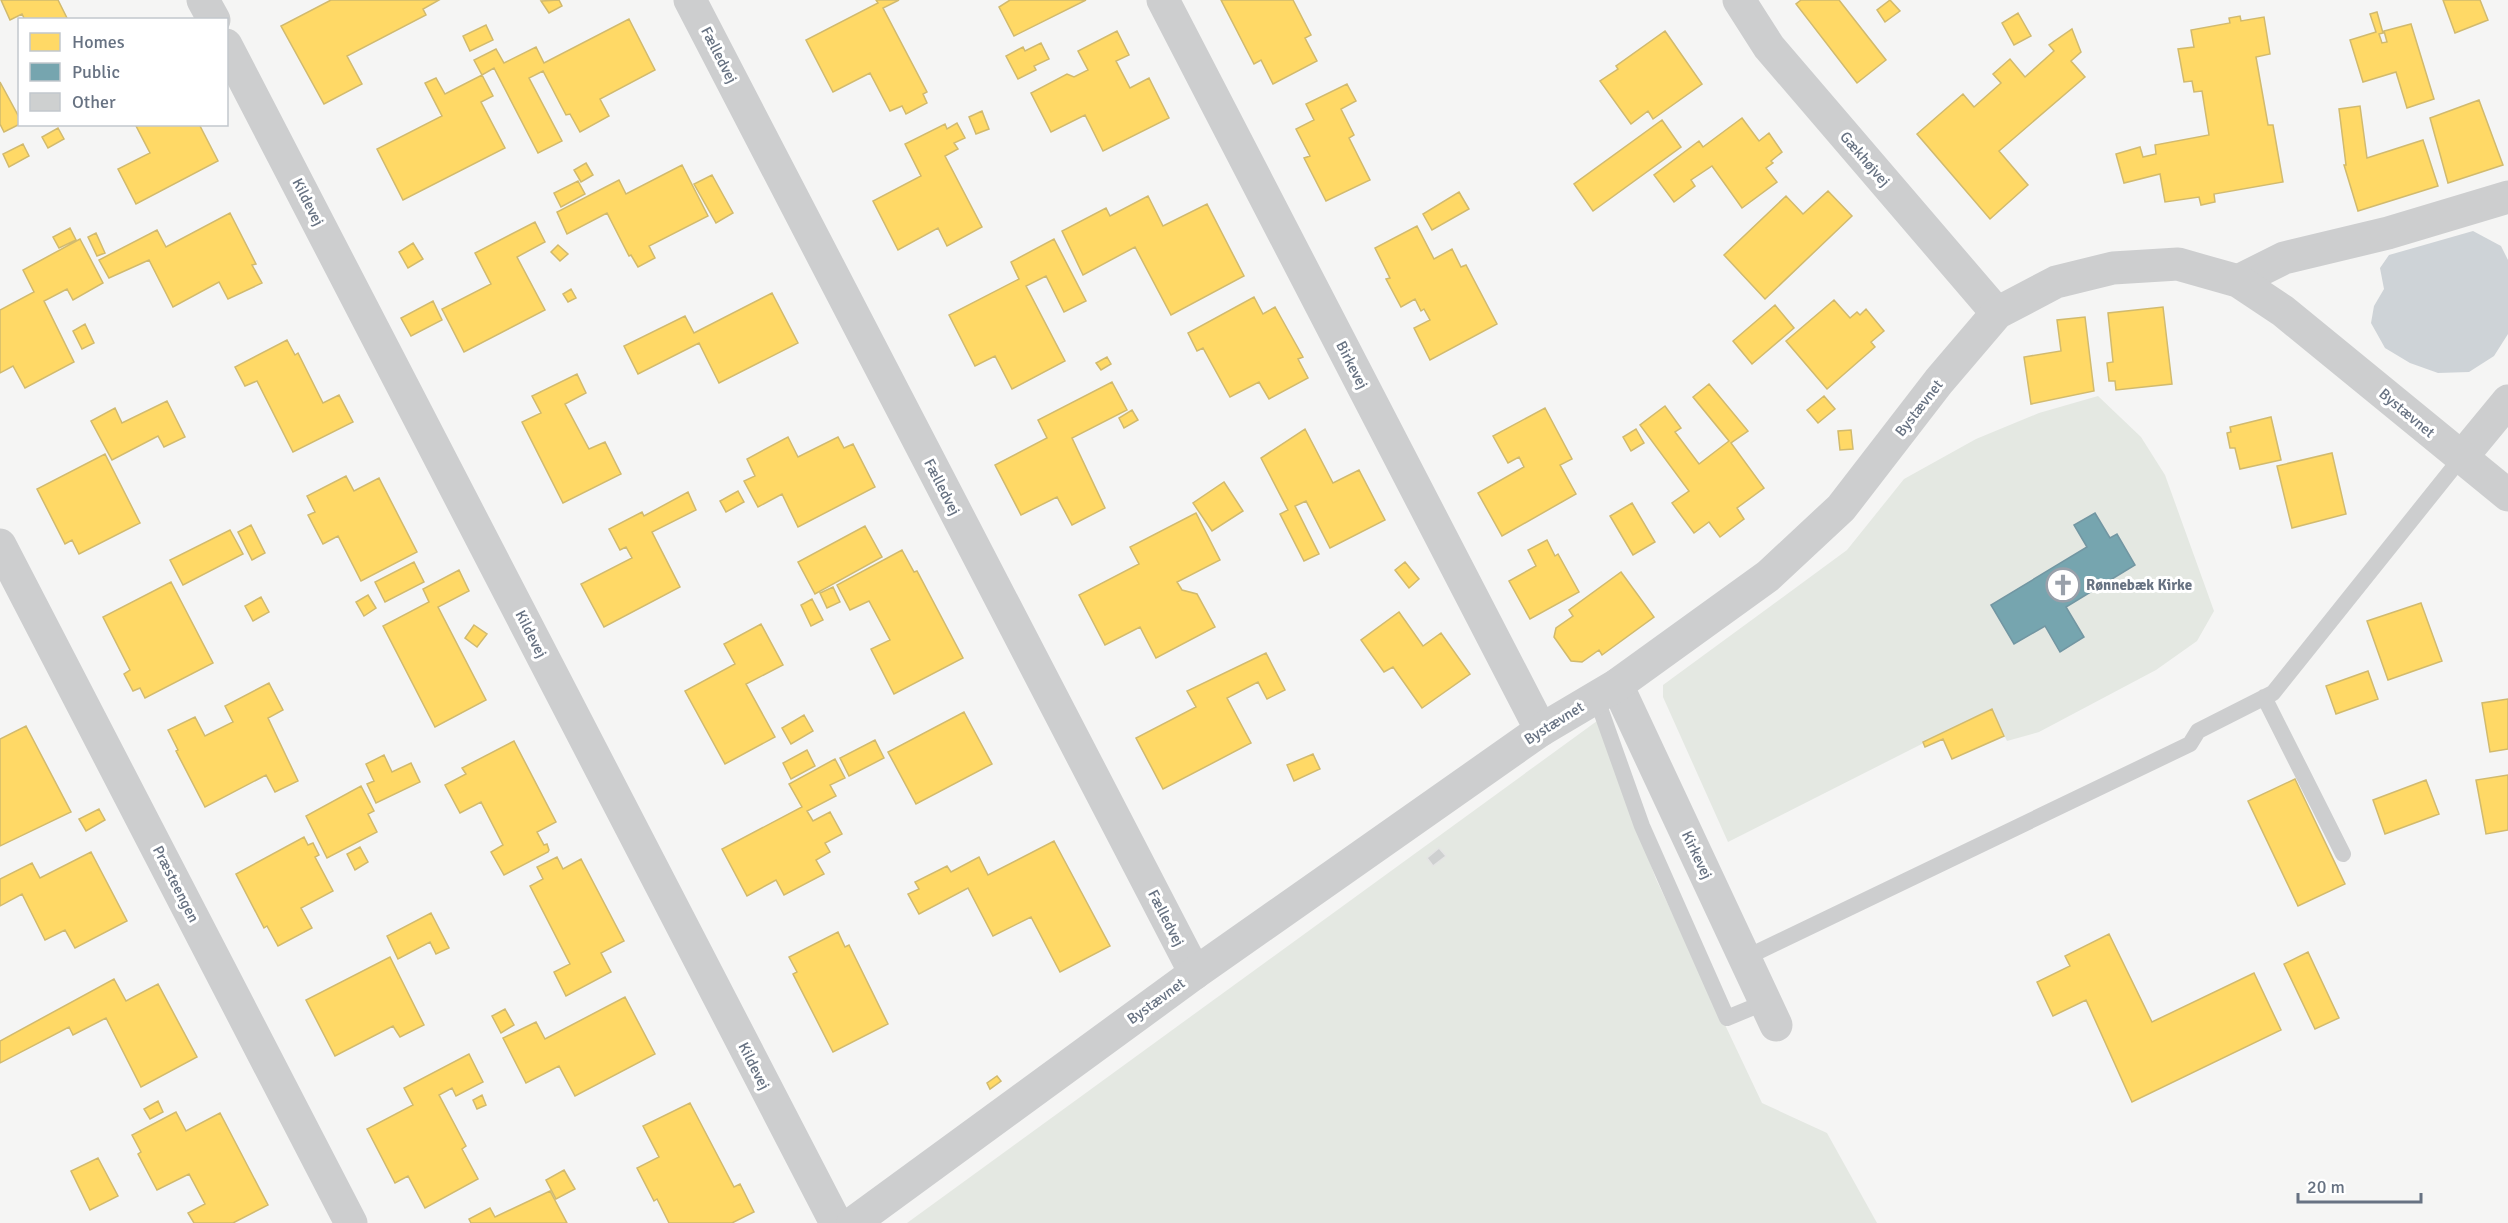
<svg xmlns="http://www.w3.org/2000/svg" width="2508" height="1223" font-family="Signika,sans-serif">
<style>
.green{fill:#e4e8e2}
.water{fill:#ced3d7}
.homes{fill:#ffd966;stroke:#d1ba6e;stroke-width:1.5}
.public{fill:#76a5af;stroke:#7296a2;stroke-width:1.5}
.building{fill:#ced0d0;stroke:#e4e4e4;stroke-width:1.5}
.lines{fill:none;stroke-linecap:round;stroke-linejoin:round}
.service{stroke:#cdcecf;stroke-width:16}
.minor{stroke:#cdcecf;stroke-width:33}
.tertiary{stroke:#cdcecf;stroke-width:33}
.labels{text-anchor:middle;dominant-baseline:central;stroke-width:6;stroke-linejoin:round;paint-order:stroke}
.street-label{font-size:15px;fill:#677282;stroke:#fff}
.poi-label{font-size:15px;font-weight:bold;fill:#677282;stroke:#fff;text-anchor:start}
</style>
<rect width="100%" height="100%" fill="#f5f5f4"/>
<!-- green -->
<path class="green" d="M 2098,396 L 2141,437 L 2165,475 L 2214,611 L 2197,641 L 2156,670 L 2039,732 L 2007,741 L 1991,709 L 1728,842 L 1663,697 L 1663,685 L 1847,550 L 1904,479 L 1976,439 L 2039,413 Z
M 1597,721 L 1656,879 L 1762,1103 L 1827,1133 L 1877,1223 L 907,1223 Z"/>
<!-- water -->
<path class="water" d="M 2473,231 L 2501,246 L 2508,260 L 2508,334 L 2494,356 L 2469,372 L 2438,373 L 2410,363 L 2385,348 L 2371,323 L 2374,306 L 2384,289 L 2380,268 L 2389,255 Z"/>
<!-- homes -->
<path class="homes" d="M 1,0 L 58,0 L 68,20 L 25,20 L 22,14 L 10,20 Z
M 331,0 L 439,0 L 423,9 L 426,15 L 347,56 L 362,84 L 324,104 L 281,26 Z
M 559,0 L 562,6 L 549,13 L 541,1 Z
M 876,0 L 899,0 L 883,8 L 927,92 L 923,94 L 927,103 L 906,114 L 902,106 L 890,111 L 870,73 L 833,92 L 806,40 L 878,3 Z
M 1010,0 L 1086,0 L 1014,36 L 999,7 Z
M 1221,0 L 1293,0 L 1311,35 L 1305,38 L 1317,61 L 1273,84 L 1261,60 L 1254,64 Z
M 1801,0 L 1839,0 L 1886,60 L 1857,83 L 1796,4 Z
M 1890,0 L 1900,11 L 1885,22 L 1877,10 Z
M 2443,0 L 2480,0 L 2488,20 L 2455,33 Z
M 2377,12 L 2383,33 L 2379,34 L 2382,43 L 2387,42 L 2384,31 L 2411,24 L 2434,99 L 2407,108 L 2396,72 L 2363,82 L 2350,40 L 2376,32 L 2370,14 Z
M 2018,13 L 2031,36 L 2014,45 L 2002,23 Z
M 2240,16 L 2241,21 L 2264,17 L 2270,54 L 2256,57 L 2268,125 L 2273,125 L 2283,182 L 2214,194 L 2215,202 L 2201,205 L 2199,197 L 2165,202 L 2160,174 L 2124,183 L 2116,154 L 2140,147 L 2143,157 L 2156,154 L 2155,145 L 2209,135 L 2202,91 L 2194,92 L 2192,81 L 2184,82 L 2178,49 L 2194,47 L 2191,30 L 2230,23 L 2229,18 Z
M 629,19 L 655,70 L 600,99 L 609,116 L 580,132 L 570,114 L 566,115 L 543,71 L 529,78 L 562,141 L 538,153 L 494,68 L 482,75 L 474,60 L 496,49 L 504,63 L 536,47 L 544,63 Z
M 486,25 L 493,40 L 470,51 L 463,36 Z
M 2072,29 L 2081,52 L 2071,61 L 2085,77 L 1999,151 L 2028,185 L 1990,219 L 1917,134 L 1963,94 L 1974,107 L 2001,83 L 1993,74 L 2010,59 L 2025,77 L 2054,51 L 2049,45 Z
M 1117,31 L 1129,55 L 1116,61 L 1130,88 L 1149,78 L 1169,118 L 1103,151 L 1085,115 L 1051,132 L 1031,93 L 1067,74 L 1074,77 L 1088,70 L 1078,51 Z
M 1665,31 L 1702,84 L 1653,119 L 1648,111 L 1631,124 L 1600,81 L 1618,69 L 1616,66 Z
M 1041,43 L 1049,59 L 1034,66 L 1036,70 L 1018,79 L 1006,56 L 1023,47 L 1025,51 Z
M 482,75 L 493,96 L 481,102 L 505,148 L 403,200 L 377,149 L 442,116 L 425,83 L 436,78 L 445,94 Z
M 0,82 L 20,119 L 20,124 L 4,132 L 0,124 Z
M 1347,84 L 1356,101 L 1341,109 L 1354,135 L 1349,138 L 1370,180 L 1326,201 L 1304,158 L 1310,156 L 1296,129 L 1314,120 L 1306,104 Z
M 2479,100 L 2503,165 L 2448,183 L 2430,118 Z
M 2360,106 L 2367,158 L 2423,140 L 2438,186 L 2358,211 L 2344,165 L 2346,165 L 2339,109 Z
M 982,111 L 989,129 L 976,134 L 969,117 Z
M 1742,118 L 1759,141 L 1769,133 L 1782,152 L 1771,161 L 1773,163 L 1766,168 L 1777,182 L 1742,208 L 1712,166 L 1691,180 L 1695,186 L 1674,202 L 1654,175 L 1699,141 L 1703,147 Z
M 1662,120 L 1681,147 L 1593,211 L 1574,184 Z
M 957,123 L 965,138 L 954,143 L 958,149 L 945,156 L 982,227 L 947,246 L 938,228 L 898,250 L 873,201 L 921,176 L 905,144 L 945,124 L 947,129 Z
M 135,124 L 199,124 L 218,161 L 136,204 L 118,169 L 150,153 Z
M 58,128 L 64,139 L 48,148 L 42,137 Z
M 23,144 L 29,156 L 9,167 L 3,154 Z
M 586,163 L 593,175 L 581,182 L 574,170 Z
M 682,165 L 708,216 L 649,246 L 655,258 L 638,267 L 631,255 L 629,256 L 607,213 L 567,234 L 557,212 L 619,180 L 626,194 Z
M 712,175 L 733,213 L 716,223 L 694,184 Z
M 578,181 L 585,194 L 561,207 L 554,193 Z
M 1828,191 L 1852,216 L 1765,299 L 1724,255 L 1786,196 L 1803,214 Z
M 1459,192 L 1469,209 L 1432,230 L 1423,214 Z
M 1148,196 L 1163,226 L 1207,204 L 1244,276 L 1171,315 L 1135,247 L 1083,275 L 1062,231 L 1106,208 L 1110,216 Z
M 230,213 L 256,264 L 252,265 L 262,283 L 228,299 L 219,282 L 173,307 L 149,260 L 109,278 L 99,260 L 157,230 L 166,247 Z
M 535,222 L 545,242 L 517,257 L 545,310 L 464,352 L 442,309 L 491,284 L 475,253 Z
M 1417,226 L 1434,259 L 1452,249 L 1461,267 L 1466,265 L 1497,324 L 1430,360 L 1414,328 L 1430,320 L 1424,309 L 1421,311 L 1415,299 L 1401,307 L 1386,279 L 1390,278 L 1375,248 Z
M 70,228 L 76,240 L 59,248 L 53,237 Z
M 96,233 L 105,253 L 97,256 L 88,237 Z
M 80,239 L 103,283 L 73,300 L 67,289 L 44,301 L 74,362 L 25,388 L 13,366 L 0,373 L 0,310 L 34,292 L 23,270 Z
M 1054,239 L 1086,301 L 1064,312 L 1046,276 L 1026,286 L 1065,361 L 1012,389 L 995,356 L 975,366 L 949,315 L 1019,279 L 1011,262 Z
M 413,243 L 423,259 L 408,268 L 399,252 Z
M 558,245 L 568,254 L 560,261 L 551,252 Z
M 571,289 L 576,298 L 568,302 L 563,294 Z
M 772,293 L 798,343 L 719,383 L 699,343 L 638,374 L 624,346 L 685,316 L 694,333 Z
M 1254,297 L 1263,314 L 1275,307 L 1303,357 L 1298,359 L 1308,378 L 1269,399 L 1259,382 L 1230,397 L 1203,348 L 1197,351 L 1188,333 Z
M 1834,300 L 1850,318 L 1857,312 L 1860,315 L 1866,309 L 1884,331 L 1871,342 L 1875,347 L 1827,389 L 1786,341 Z
M 433,301 L 442,320 L 411,336 L 401,318 Z
M 1775,305 L 1794,328 L 1752,364 L 1733,341 Z
M 2163,307 L 2172,384 L 2116,390 L 2115,381 L 2109,381 L 2107,363 L 2113,362 L 2108,313 Z
M 2085,317 L 2094,391 L 2031,404 L 2024,357 L 2061,351 L 2057,320 Z
M 85,324 L 94,343 L 82,349 L 73,331 Z
M 287,340 L 295,355 L 298,353 L 323,403 L 339,395 L 353,422 L 293,452 L 257,381 L 245,386 L 235,367 Z
M 1107,357 L 1111,364 L 1101,370 L 1096,363 Z
M 577,374 L 586,393 L 565,404 L 589,449 L 605,442 L 621,474 L 563,503 L 522,422 L 541,413 L 532,396 Z
M 1112,382 L 1127,410 L 1072,438 L 1105,508 L 1072,525 L 1057,497 L 1021,515 L 995,465 L 1047,438 L 1038,420 Z
M 1709,384 L 1748,431 L 1731,443 L 1764,488 L 1737,508 L 1744,519 L 1720,537 L 1709,522 L 1694,533 L 1672,503 L 1689,491 L 1640,425 L 1665,406 L 1681,428 L 1675,432 L 1699,464 L 1729,441 L 1693,397 Z
M 1824,396 L 1835,409 L 1818,423 L 1807,410 Z
M 167,401 L 185,437 L 164,447 L 158,436 L 112,460 L 91,421 L 115,408 L 122,423 Z
M 1545,408 L 1572,459 L 1560,465 L 1576,494 L 1502,536 L 1478,493 L 1524,467 L 1519,457 L 1508,463 L 1493,436 Z
M 1132,410 L 1138,420 L 1124,428 L 1119,418 Z
M 2271,417 L 2281,460 L 2240,469 L 2235,448 L 2230,448 L 2227,433 L 2231,432 L 2230,427 Z
M 1305,429 L 1333,483 L 1359,470 L 1385,520 L 1330,548 L 1306,501 L 1295,506 L 1319,554 L 1304,561 L 1280,514 L 1288,510 L 1261,458 Z
M 1636,429 L 1644,443 L 1631,451 L 1623,437 Z
M 1851,430 L 1853,449 L 1840,450 L 1838,431 Z
M 788,437 L 798,457 L 838,437 L 844,448 L 853,444 L 875,487 L 798,527 L 782,494 L 758,507 L 744,481 L 755,476 L 747,459 Z
M 2332,453 L 2346,514 L 2292,528 L 2277,466 Z
M 105,454 L 140,523 L 79,554 L 72,540 L 65,544 L 37,489 Z
M 346,476 L 354,491 L 379,478 L 417,552 L 361,581 L 338,536 L 323,544 L 308,515 L 315,512 L 307,496 Z
M 1224,482 L 1243,511 L 1212,531 L 1193,503 Z
M 738,491 L 744,502 L 726,512 L 720,501 Z
M 688,492 L 696,510 L 652,532 L 680,587 L 604,627 L 581,584 L 632,558 L 626,547 L 620,550 L 609,529 L 642,512 L 644,516 Z
M 1632,503 L 1655,542 L 1633,555 L 1610,516 Z
M 1196,513 L 1220,560 L 1177,582 L 1182,590 L 1197,594 L 1215,627 L 1156,658 L 1140,627 L 1105,645 L 1079,595 L 1139,564 L 1130,547 Z
M 251,525 L 265,553 L 252,560 L 238,532 Z
M 865,526 L 882,557 L 815,594 L 798,562 Z
M 230,530 L 243,554 L 183,585 L 170,560 Z
M 1547,540 L 1555,556 L 1558,554 L 1579,592 L 1530,619 L 1509,581 L 1536,566 L 1528,550 Z
M 902,550 L 914,572 L 917,571 L 963,658 L 894,694 L 871,649 L 890,640 L 869,601 L 850,610 L 837,585 Z
M 414,562 L 424,582 L 385,602 L 375,582 Z
M 1405,562 L 1419,579 L 1409,588 L 1395,570 Z
M 459,570 L 469,591 L 438,607 L 486,700 L 435,727 L 383,626 L 429,602 L 423,589 Z
M 1621,572 L 1654,617 L 1602,655 L 1599,650 L 1582,662 L 1571,661 L 1554,637 L 1556,628 L 1573,616 L 1569,610 Z
M 171,582 L 213,663 L 145,698 L 140,688 L 133,691 L 124,674 L 130,670 L 103,617 Z
M 833,587 L 840,602 L 827,608 L 820,593 Z
M 368,595 L 376,608 L 364,616 L 356,602 Z
M 261,597 L 269,612 L 253,621 L 245,606 Z
M 812,599 L 823,620 L 811,626 L 801,605 Z
M 2421,603 L 2442,661 L 2388,680 L 2367,621 Z
M 1399,612 L 1423,646 L 1441,633 L 1470,674 L 1422,708 L 1393,667 L 1384,672 L 1361,640 Z
M 761,624 L 783,665 L 746,684 L 775,737 L 725,764 L 685,691 L 735,664 L 724,644 Z
M 474,625 L 487,634 L 477,647 L 465,638 Z
M 1266,653 L 1285,690 L 1267,699 L 1258,682 L 1227,698 L 1251,743 L 1163,789 L 1136,738 L 1196,707 L 1187,691 Z
M 2368,671 L 2378,699 L 2336,714 L 2326,686 Z
M 269,683 L 283,710 L 268,718 L 298,781 L 275,792 L 266,775 L 205,807 L 176,751 L 178,750 L 168,730 L 195,717 L 205,736 L 233,722 L 225,706 Z
M 2508,699 L 2508,749 L 2490,752 L 2482,703 Z
M 1992,709 L 2004,736 L 1952,759 L 1943,739 L 1925,747 L 1923,742 Z
M 964,712 L 992,764 L 916,804 L 888,752 Z
M 804,715 L 813,731 L 791,744 L 782,728 Z
M 26,726 L 71,812 L 0,846 L 0,739 Z
M 875,740 L 884,758 L 849,776 L 840,758 Z
M 514,741 L 556,822 L 537,832 L 544,845 L 547,844 L 549,850 L 548,852 L 504,875 L 491,852 L 503,845 L 481,802 L 460,813 L 445,785 L 466,774 L 462,768 Z
M 807,750 L 815,766 L 791,779 L 783,763 Z
M 1313,754 L 1320,769 L 1294,781 L 1287,765 Z
M 384,755 L 392,772 L 411,763 L 420,782 L 376,803 L 367,784 L 374,781 L 366,764 Z
M 835,759 L 845,778 L 830,785 L 836,796 L 807,811 L 813,821 L 830,812 L 842,834 L 825,843 L 830,852 L 816,860 L 824,874 L 784,895 L 776,880 L 747,896 L 722,849 L 802,807 L 789,784 Z
M 2508,775 L 2508,830 L 2486,834 L 2476,780 Z
M 2295,779 L 2345,884 L 2298,906 L 2248,801 Z
M 2426,780 L 2439,814 L 2385,834 L 2373,800 Z
M 361,786 L 374,811 L 368,814 L 377,832 L 327,858 L 306,816 Z
M 99,809 L 105,820 L 86,831 L 79,819 Z
M 304,837 L 308,845 L 313,843 L 319,855 L 315,857 L 333,891 L 301,908 L 312,928 L 278,946 L 267,926 L 264,928 L 236,874 Z
M 1054,841 L 1110,946 L 1060,972 L 1031,917 L 993,936 L 968,888 L 919,914 L 908,894 L 919,889 L 915,882 L 947,866 L 951,872 L 979,857 L 988,875 Z
M 360,847 L 368,862 L 355,870 L 347,854 Z
M 91,852 L 127,921 L 75,948 L 65,930 L 45,940 L 22,894 L 0,906 L 0,879 L 32,863 L 40,878 Z
M 557,857 L 563,869 L 581,859 L 624,941 L 601,953 L 611,972 L 566,996 L 554,972 L 570,964 L 530,886 L 543,879 L 537,867 Z
M 431,913 L 449,948 L 436,954 L 430,942 L 398,959 L 387,936 Z
M 838,932 L 845,947 L 849,945 L 888,1024 L 833,1052 L 793,974 L 797,972 L 789,957 Z
M 2109,934 L 2152,1022 L 2254,973 L 2281,1030 L 2132,1102 L 2086,1000 L 2053,1016 L 2037,982 L 2070,966 L 2065,956 Z
M 2308,952 L 2339,1018 L 2315,1029 L 2284,964 Z
M 390,957 L 424,1025 L 400,1037 L 393,1026 L 335,1056 L 306,1000 Z
M 114,979 L 126,1001 L 158,984 L 197,1057 L 141,1087 L 106,1018 L 73,1035 L 69,1027 L 0,1063 L 0,1041 Z
M 625,997 L 655,1054 L 575,1096 L 559,1066 L 526,1083 L 503,1038 L 536,1022 L 545,1039 Z
M 505,1009 L 514,1025 L 501,1033 L 492,1016 Z
M 469,1054 L 483,1082 L 456,1096 L 452,1088 L 439,1095 L 466,1146 L 462,1149 L 478,1179 L 425,1208 L 408,1176 L 395,1183 L 367,1129 L 413,1105 L 404,1088 Z
M 997,1076 L 1001,1081 L 990,1089 L 987,1083 Z
M 482,1095 L 486,1105 L 477,1109 L 473,1100 Z
M 158,1101 L 163,1112 L 150,1119 L 144,1109 Z
M 690,1103 L 734,1187 L 740,1184 L 754,1212 L 732,1223 L 669,1223 L 657,1199 L 654,1201 L 637,1168 L 659,1157 L 643,1126 Z
M 176,1112 L 186,1131 L 220,1113 L 268,1205 L 233,1223 L 194,1223 L 188,1213 L 205,1204 L 189,1174 L 157,1190 L 138,1154 L 141,1152 L 132,1135 Z
M 98,1158 L 118,1196 L 90,1210 L 71,1171 Z
M 564,1170 L 575,1189 L 556,1199 L 546,1180 Z
M 550,1191 L 567,1223 L 471,1223 L 469,1219 L 490,1208 L 495,1217 Z"/>
<!-- public -->
<path class="public" d="M 2095,513 L 2110,538 L 2117,534 L 2135,565 L 2066,607 L 2084,637 L 2060,652 L 2045,626 L 2014,644 L 1991,605 L 2087,547 L 2074,525 Z"/>
<!-- building -->
<path class="building" d="M 1439,848 L 1446,856 L 1433,866 L 1427,858 Z"/>
<g class="lines">
<!-- service -->
<path class="service" d="M 1596,697 L 1642,826 L 1727,1018 L 1766,1002
M 2264,697 L 2343,854
M 1745,958 L 2190,744 L 2198,731 L 2273,693 L 2461,458"/>
<!-- minor -->
<path class="minor" d="M 203,0 L 214,20
M 690,0 L 1195,973
M 1163,0 L 1541,730
M 1739,0 L 1769,47 L 1997,313
M 226,45 L 836,1223
M 2238,281 L 2284,258 L 2388,233 L 2508,197
M 2461,458 L 2508,401
M 0,545 L 351,1223
M 1617,685 L 1776,1025"/>
<!-- tertiary -->
<path class="tertiary" d="M 853,1223 L 1195,973 L 1541,730 L 1617,685 L 1768,576 L 1841,508 L 1939,381 L 1997,313 L 2056,282 L 2113,268 L 2178,264 L 2238,281 L 2283,311 L 2508,495"/>
</g>
<!-- icons -->
<defs>
<g id="church-ring" transform="scale(1.725)"><circle r="9.5" fill="#fff" stroke="#99a0aa" stroke-width="1.5"/><path d="M-1.2-6h2.4v3.5h3.3v2.4h-3.3V6h-2.4V-.1h-3.3v-2.4h3.3Z" fill="#99a0aa"/></g>
</defs>
<g fill-rule="evenodd">
<use href="#church-ring" x="2063" y="585"/>
</g>
<g class="labels">
<!-- street labels -->
<g class="street-label">
<text transform="translate(719 55) rotate(63)">Fælledvej</text>
<text transform="translate(1865 159) rotate(49)">Gækhøjvej</text>
<text transform="translate(308 202) rotate(63)">Kildevej</text>
<text transform="translate(1352 365) rotate(63)">Birkevej</text>
<text transform="translate(1919 408) rotate(-52)">Bystævnet</text>
<text transform="translate(2407 413) rotate(40)">Bystævnet</text>
<text transform="translate(942 487) rotate(63)">Fælledvej</text>
<text transform="translate(531 634) rotate(63)">Kildevej</text>
<text transform="translate(1554 723) rotate(-32)">Bystævnet</text>
<text transform="translate(1697 855) rotate(65)">Kirkevej</text>
<text transform="translate(176 884) rotate(63)">Præsteengen</text>
<text transform="translate(1166 918) rotate(63)">Fælledvej</text>
<text transform="translate(1156 1001) rotate(-36)">Bystævnet</text>
<text transform="translate(754 1066) rotate(63)">Kildevej</text>
</g>
<!-- poi labels -->
<g class="poi-label">
<text x="2086" y="585">Rønnebæk Kirke</text>
</g>
</g>
<!-- legend -->
<rect x="18" y="18" width="210" height="108" fill="#ffffff" stroke="#c2c7cd" stroke-width="1.5"/>
<rect x="30" y="33" width="30" height="18" fill="#ffd966" stroke="#c2c7cd" stroke-width="1.5"/>
<text x="72" y="48" font-size="18" fill="#677282">Homes</text>
<rect x="30" y="63" width="30" height="18" fill="#76a5af" stroke="#c2c7cd" stroke-width="1.5"/>
<text x="72" y="78" font-size="18" fill="#677282">Public</text>
<rect x="30" y="93" width="30" height="18" fill="#ced0d0" stroke="#c2c7cd" stroke-width="1.5"/>
<text x="72" y="108" font-size="18" fill="#677282">Other</text>
<!-- scale -->
<path d="M2298 1193v9h123v-9" fill="none" stroke="#677282" stroke-width="3"/>
<text x="2307" y="1193" font-size="18" fill="#677282" stroke="#ffffff" stroke-width="4.5" paint-order="stroke">20 m</text>
</svg>
